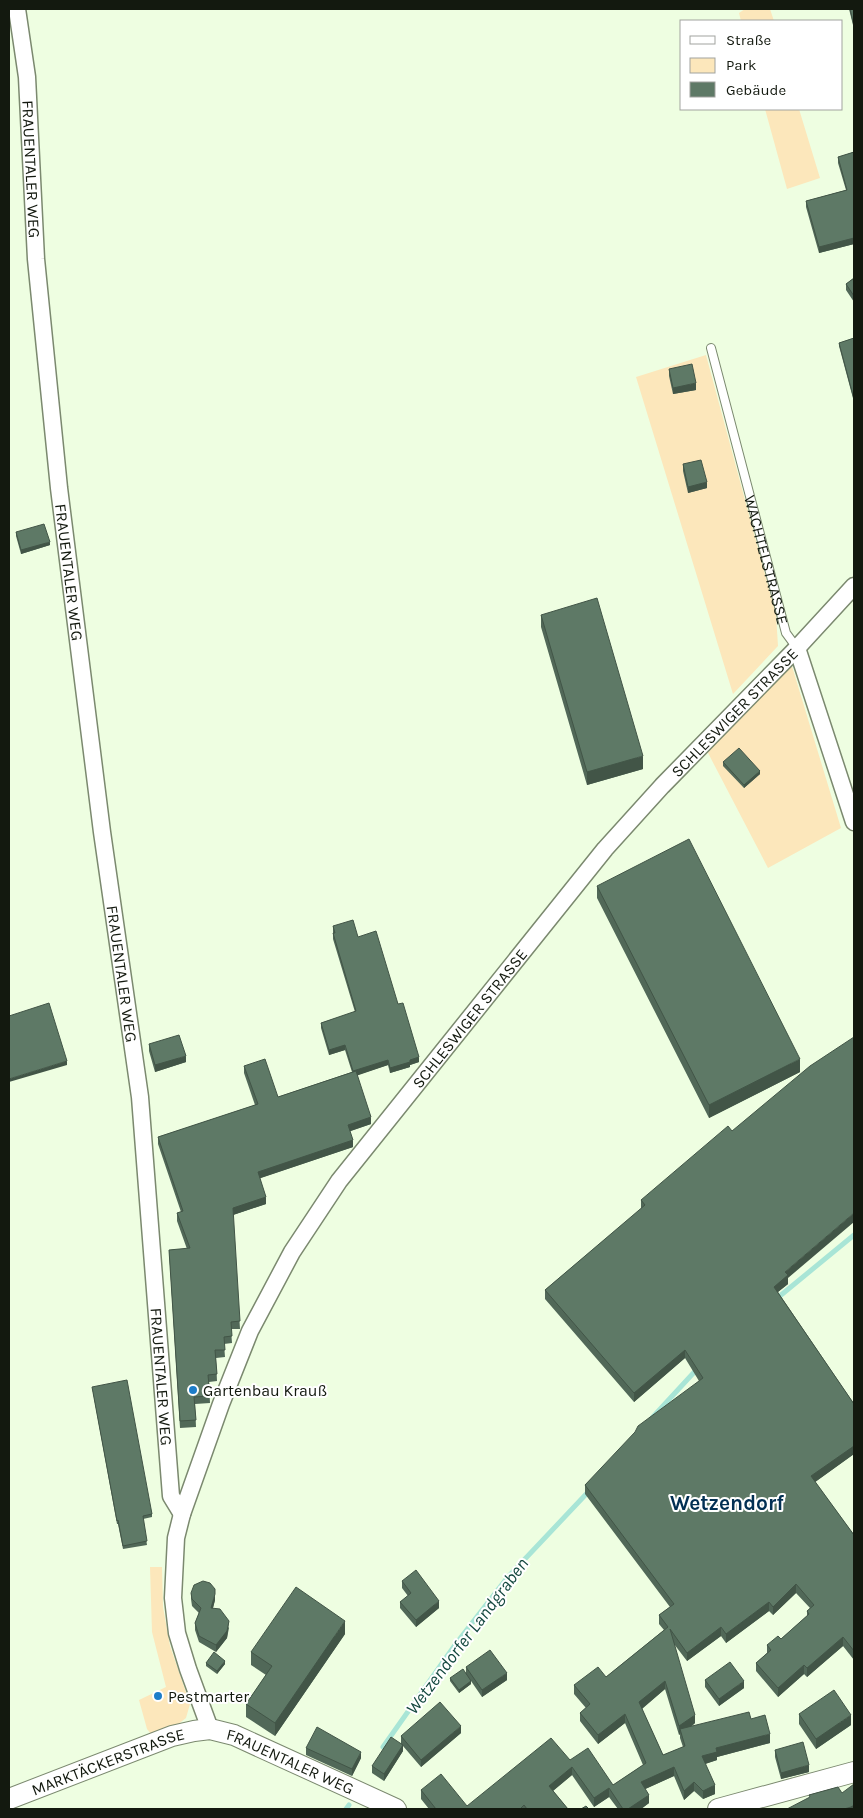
<svg xmlns="http://www.w3.org/2000/svg" width="863" height="1818" font-family="Karla,sans-serif">
<style>
.green{fill:#fce7bb}
.lines{fill:none;stroke-linecap:round;stroke-linejoin:round}
.stream{stroke:#a8e5d6;stroke-width:5}
.service-casing{stroke:#7b896f;stroke-width:10}
.minor-casing{stroke:#7b896f;stroke-width:19}
.tertiary-casing{stroke:#7b896f;stroke-width:22}
.service{stroke:#fff;stroke-width:8}
.minor{stroke:#fff;stroke-width:16}
.tertiary{stroke:#fff;stroke-width:20}
.wall{fill:#516858;fill-rule:evenodd}
.shaded-wall{fill:#425547}
.building{fill:#5e7966;stroke:#425547}
.poi-dot{fill:#1d7dc9;stroke:#fff;stroke-width:2}
.labels{text-anchor:middle;dominant-baseline:central;stroke-width:4;stroke-linejoin:round;paint-order:stroke}
.street-label{font-size:16px;fill:#13190f;stroke:#fff}
.poi-label{font-size:16px;fill:#13190f;stroke:#fff;text-anchor:start}
.water-label{font-size:18px;font-style:italic;fill:#14483f;stroke:#fff}
.district-label{font-size:21px;font-weight:bold;fill:#012f53;stroke:#fff}
</style>
<rect width="100%" height="100%" fill="#eefee1"/>
<!-- green -->
<path class="green" d="M 745,9 L 770,9 L 774,21 L 741,21 L 739,13 Z
M 765,109 L 799,109 L 820,178 L 787,189 Z
M 706,355 L 776,615 L 778,646 L 733,694 L 636,377 Z
M 791,663 L 841,828 L 768,868 L 707,751 Z
M 150,1567 L 162,1567 L 163,1607 L 170,1646 L 190,1704 L 186,1718 L 173,1728 L 151,1734 L 147,1729 L 139,1700 L 166,1687 L 152,1632 Z"/>
<g class="lines">
<!-- stream -->
<path class="stream" d="M 775,1300 L 854,1235
M 651,1419 L 698,1368
M 383,1747 L 455,1645 L 507,1578 L 590,1490
M 346,1809 L 349,1805"/>
<!-- service casing -->
<g class="service-casing">
<g id="service">
<path id="s1" d="M 711,348 L 786,633 L 797,648"/>
</g>
</g>
<!-- minor casing -->
<g class="minor-casing">
<g id="minor">
<path id="s2" d="M 17,9 L 27,77 L 36,259 L 59,488 L 102,832 L 140,1097 L 171,1496 L 182,1514"/>
<path d="M 797,648 L 854,822"/>
<path id="s3" d="M 210,1729 L 188,1669 L 177,1633 L 173,1598 L 176,1538 L 182,1514 L 221,1404 L 250,1331 L 292,1252 L 339,1181 L 605,849 L 662,786 L 797,648 L 854,586"/>
</g>
</g>
<!-- tertiary casing -->
<g class="tertiary-casing">
<g id="tertiary">
<path id="s4" d="M 9,1799 L 172,1736 L 194,1731 L 210,1729 L 234,1735 L 396,1809"/>
<path d="M 718,1809 L 854,1772"/>
</g>
</g>
<!-- service -->
<use href="#service" class="service"/>
<!-- minor -->
<use href="#minor" class="minor"/>
<!-- tertiary -->
<use href="#tertiary" class="tertiary"/>
</g>
<!-- wall -->
<path class="wall" d="M 849,9 L 854,9 L 854,29 Z
M 854,152 L 854,244 L 819,253 L 806,207 L 806,201 L 846,190 L 838,163 L 838,157 Z
M 854,278 L 854,302 L 846,290 L 846,284 Z
M 854,338 L 854,402 L 839,346 L 839,343 Z
M 669,369 L 696,390 L 673,394 L 669,376 Z
M 683,464 L 707,488 L 688,493 L 683,471 Z
M 16,532 L 50,545 L 21,554 L 16,536 Z
M 541,615 L 643,769 L 587,785 L 541,627 Z
M 723,762 L 760,774 L 744,788 L 723,766 Z
M 597,886 L 800,1072 L 709,1118 L 597,898 Z
M 333,926 L 358,937 L 398,1004 L 419,1062 L 410,1065 L 410,1067 L 390,1073 L 388,1065 L 357,1075 L 371,1124 L 350,1131 L 353,1147 L 260,1178 L 266,1204 L 233,1215 L 240,1329 L 231,1329 L 232,1343 L 224,1344 L 225,1357 L 216,1358 L 217,1381 L 209,1382 L 210,1403 L 195,1404 L 196,1427 L 180,1428 L 169,1250 L 187,1249 L 177,1221 L 177,1213 L 181,1212 L 158,1144 L 158,1137 L 255,1105 L 244,1073 L 244,1066 L 278,1097 L 352,1072 L 345,1050 L 329,1055 L 321,1028 L 321,1023 L 355,1012 L 333,939 Z
M 149,1044 L 186,1062 L 155,1072 L 149,1051 Z
M 641,1200 L 788,1278 L 788,1284 L 778,1292 L 854,1404 L 854,1454 L 815,1482 L 854,1535 L 854,1660 L 843,1646 L 807,1677 L 804,1674 L 778,1697 L 756,1671 L 756,1663 L 767,1653 L 767,1645 L 781,1639 L 807,1616 L 807,1611 L 810,1608 L 796,1593 L 773,1615 L 769,1611 L 726,1643 L 721,1636 L 687,1661 L 674,1644 L 695,1723 L 691,1727 L 751,1719 L 770,1743 L 717,1757 L 717,1760 L 705,1764 L 715,1794 L 703,1799 L 694,1791 L 684,1800 L 674,1776 L 645,1789 L 649,1803 L 641,1809 L 618,1809 L 609,1797 L 594,1807 L 572,1775 L 553,1791 L 568,1809 L 429,1809 L 421,1799 L 421,1790 L 467,1806 L 570,1760 L 613,1785 L 643,1765 L 625,1723 L 598,1744 L 580,1721 L 580,1713 L 586,1708 L 574,1694 L 574,1685 L 606,1677 L 664,1630 L 659,1624 L 659,1615 L 670,1607 L 585,1494 L 585,1485 L 699,1381 L 685,1358 L 634,1402 L 545,1299 L 545,1290 L 641,1209 ZM 665,1689 L 679,1735 L 680,1734 L 680,1738 L 683,1747 L 663,1755 L 642,1709 Z
M 92,1387 L 152,1514 L 152,1517 L 143,1519 L 147,1545 L 123,1549 L 118,1524 L 117,1524 Z
M 402,1581 L 439,1608 L 416,1627 L 400,1608 L 400,1602 L 408,1596 L 402,1588 Z
M 191,1593 L 215,1600 L 213,1608 L 229,1628 L 227,1638 L 216,1652 L 199,1642 L 195,1630 L 195,1623 L 199,1613 L 192,1606 L 191,1599 Z
M 345,1634 L 275,1736 L 246,1717 L 246,1704 L 266,1675 L 251,1665 L 251,1652 Z
M 206,1663 L 225,1664 L 217,1674 L 206,1666 Z
M 466,1667 L 507,1680 L 482,1697 L 471,1681 L 471,1684 L 459,1693 L 450,1681 L 450,1678 L 466,1673 Z
M 705,1680 L 744,1688 L 719,1706 L 705,1687 Z
M 799,1714 L 851,1725 L 816,1749 L 799,1724 Z
M 461,1733 L 421,1767 L 403,1746 L 403,1751 L 384,1781 L 372,1773 L 372,1766 L 401,1743 L 401,1736 Z
M 306,1748 L 361,1758 L 352,1776 L 306,1755 Z
M 775,1750 L 809,1772 L 781,1779 L 775,1757 Z"/>
<!-- shaded-wall -->
<path class="shaded-wall" d="M 854,238 L 854,244 L 819,253 L 819,247 Z
M 696,383 L 696,390 L 673,394 L 673,388 Z
M 707,482 L 707,488 L 688,493 L 688,487 Z
M 50,542 L 50,545 L 21,554 L 21,550 Z
M 643,756 L 643,769 L 587,785 L 587,772 Z
M 760,771 L 760,774 L 744,788 L 744,785 Z
M 345,1045 L 345,1050 L 329,1055 L 329,1050 Z
M 186,1056 L 186,1062 L 155,1072 L 155,1065 Z
M 419,1057 L 419,1062 L 410,1065 L 410,1067 L 390,1073 L 390,1068 L 410,1060 Z
M 800,1059 L 800,1072 L 709,1118 L 709,1105 Z
M 388,1060 L 388,1065 L 353,1077 L 353,1071 Z
M 67,1061 L 67,1065 L 9,1082 L 9,1079 Z
M 371,1117 L 371,1124 L 348,1132 L 348,1125 Z
M 353,1140 L 353,1147 L 258,1179 L 258,1172 Z
M 266,1197 L 266,1204 L 233,1215 L 233,1208 Z
M 854,1213 L 854,1222 L 788,1278 L 788,1284 L 774,1295 L 774,1287 L 785,1272 Z
M 685,1350 L 685,1358 L 634,1402 L 634,1393 Z
M 854,1446 L 854,1454 L 811,1485 L 811,1476 Z
M 796,1584 L 796,1593 L 773,1615 L 773,1607 Z
M 215,1594 L 215,1600 L 211,1615 L 211,1608 Z
M 439,1601 L 439,1608 L 416,1627 L 416,1620 Z
M 769,1602 L 769,1611 L 726,1643 L 726,1634 Z
M 229,1621 L 227,1638 L 216,1652 L 216,1645 Z
M 345,1621 L 345,1634 L 275,1736 L 275,1723 Z
M 721,1627 L 721,1636 L 687,1661 L 687,1653 Z
M 843,1637 L 843,1646 L 807,1677 L 807,1668 Z
M 225,1661 L 225,1664 L 217,1674 L 217,1671 Z
M 804,1665 L 804,1674 L 778,1697 L 778,1688 Z
M 507,1673 L 507,1680 L 482,1697 L 482,1690 Z
M 471,1681 L 471,1684 L 459,1693 L 459,1690 Z
M 665,1681 L 665,1689 L 639,1711 L 639,1702 Z
M 744,1681 L 744,1688 L 719,1706 L 719,1699 Z
M 625,1714 L 625,1723 L 598,1744 L 598,1735 Z
M 695,1715 L 695,1723 L 681,1734 L 680,1729 L 680,1734 L 679,1735 L 679,1726 Z
M 851,1715 L 851,1725 L 816,1749 L 816,1739 Z
M 461,1726 L 461,1733 L 421,1767 L 421,1760 Z
M 770,1734 L 770,1743 L 717,1757 L 717,1760 L 702,1765 L 702,1756 L 716,1748 Z
M 403,1745 L 403,1751 L 384,1781 L 384,1774 Z
M 361,1752 L 361,1758 L 352,1776 L 352,1769 Z
M 809,1765 L 809,1772 L 781,1779 L 781,1773 Z
M 572,1767 L 572,1775 L 549,1794 L 549,1786 Z
M 674,1767 L 674,1776 L 641,1791 L 641,1782 Z
M 694,1782 L 694,1791 L 684,1800 L 684,1791 Z
M 715,1785 L 715,1794 L 703,1799 L 703,1791 Z
M 609,1788 L 609,1797 L 594,1807 L 594,1798 Z
M 649,1795 L 649,1803 L 641,1809 L 628,1809 Z
M 854,1805 L 854,1809 L 844,1809 Z"/>
<!-- building -->
<path class="building" d="M 850,9 L 854,9 L 854,26 Z
M 854,152 L 854,238 L 819,247 L 806,201 L 847,190 L 838,157 Z
M 854,278 L 854,296 L 846,284 Z
M 854,338 L 854,399 L 839,343 Z
M 692,364 L 696,383 L 673,388 L 669,369 Z
M 701,460 L 707,482 L 688,487 L 683,464 Z
M 44,524 L 50,542 L 21,550 L 16,532 Z
M 597,598 L 643,756 L 587,772 L 541,615 Z
M 739,748 L 760,771 L 744,785 L 723,762 Z
M 689,839 L 800,1059 L 709,1105 L 597,886 Z
M 353,920 L 358,937 L 376,931 L 398,1004 L 403,1003 L 419,1057 L 410,1060 L 410,1062 L 390,1068 L 388,1060 L 353,1071 L 345,1045 L 329,1050 L 321,1023 L 356,1011 L 333,933 L 335,933 L 333,926 Z
M 49,1003 L 67,1061 L 9,1079 L 9,1016 Z
M 179,1035 L 186,1056 L 155,1065 L 149,1044 Z
M 854,1037 L 854,1213 L 785,1272 L 788,1275 L 774,1287 L 854,1404 L 854,1446 L 811,1476 L 854,1535 L 854,1651 L 843,1637 L 807,1668 L 804,1665 L 778,1688 L 756,1663 L 771,1650 L 767,1645 L 778,1636 L 781,1639 L 809,1614 L 807,1611 L 814,1605 L 796,1584 L 773,1607 L 769,1602 L 726,1634 L 721,1627 L 687,1653 L 670,1629 L 695,1715 L 679,1726 L 665,1681 L 639,1702 L 663,1755 L 685,1746 L 680,1729 L 749,1712 L 751,1719 L 765,1715 L 770,1734 L 716,1748 L 717,1752 L 702,1756 L 715,1785 L 703,1791 L 694,1782 L 684,1791 L 674,1767 L 641,1782 L 649,1795 L 628,1809 L 623,1809 L 609,1788 L 594,1798 L 572,1767 L 549,1786 L 568,1809 L 527,1809 L 524,1805 L 520,1809 L 436,1809 L 421,1790 L 441,1774 L 467,1806 L 551,1738 L 570,1760 L 588,1748 L 613,1785 L 646,1763 L 625,1714 L 598,1735 L 580,1713 L 590,1704 L 574,1685 L 598,1667 L 606,1677 L 668,1627 L 659,1615 L 674,1604 L 585,1485 L 635,1432 L 638,1426 L 703,1378 L 685,1350 L 634,1393 L 545,1290 L 645,1205 L 641,1200 L 728,1126 L 732,1131 L 810,1066 Z
M 265,1059 L 278,1097 L 356,1071 L 371,1117 L 348,1125 L 353,1140 L 258,1172 L 266,1197 L 233,1208 L 240,1321 L 231,1322 L 232,1336 L 224,1337 L 225,1350 L 215,1350 L 217,1374 L 208,1375 L 210,1396 L 194,1397 L 196,1420 L 180,1421 L 169,1250 L 190,1248 L 177,1213 L 183,1211 L 158,1137 L 258,1104 L 244,1066 Z
M 127,1380 L 152,1514 L 143,1516 L 147,1541 L 123,1546 L 118,1520 L 117,1521 L 92,1387 Z
M 416,1570 L 439,1601 L 416,1620 L 400,1602 L 411,1593 L 402,1581 Z
M 203,1581 L 210,1583 L 215,1589 L 215,1594 L 211,1608 L 220,1609 L 229,1621 L 227,1631 L 216,1645 L 199,1636 L 195,1623 L 201,1608 L 192,1599 L 191,1593 L 194,1585 Z
M 296,1587 L 345,1621 L 275,1723 L 246,1704 L 272,1666 L 251,1652 Z
M 490,1650 L 507,1673 L 482,1690 L 466,1667 Z
M 214,1652 L 225,1661 L 217,1671 L 206,1663 Z
M 730,1662 L 744,1681 L 719,1699 L 705,1680 Z
M 463,1669 L 471,1681 L 459,1690 L 450,1678 Z
M 834,1690 L 851,1715 L 816,1739 L 799,1714 Z
M 440,1702 L 461,1726 L 421,1760 L 401,1736 Z
M 317,1727 L 361,1752 L 352,1769 L 306,1748 Z
M 391,1737 L 403,1745 L 384,1774 L 372,1766 Z
M 803,1742 L 809,1765 L 781,1773 L 775,1750 Z
M 854,1784 L 854,1805 L 851,1807 L 844,1809 L 787,1809 L 810,1797 L 809,1795 L 838,1787 L 842,1793 Z
M 586,1806 L 589,1809 L 581,1809 Z"/>
<!-- markers -->
<g class="poi-dot">
<circle cx="193" cy="1390" r="5"/>
<circle cx="158" cy="1696" r="5"/>
</g>
<g class="labels">
<!-- street labels -->
<g class="street-label">
<text stroke="none"><textPath href="#s2" startOffset="161">FRAUENTALER WEG</textPath></text>
<text stroke="none"><textPath href="#s1" startOffset="219">WACHTELSTRASSE</textPath></text>
<text stroke="none"><textPath href="#s2" startOffset="566">FRAUENTALER WEG</textPath></text>
<text stroke="none"><textPath href="#s3" startOffset="1205">SCHLESWIGER STRASSE</textPath></text>
<text stroke="none"><textPath href="#s2" startOffset="971">FRAUENTALER WEG</textPath></text>
<text stroke="none"><textPath href="#s3" startOffset="800">SCHLESWIGER STRASSE</textPath></text>
<text stroke="none"><textPath href="#s2" startOffset="1376">FRAUENTALER WEG</textPath></text>
<text stroke="none"><textPath href="#s4" startOffset="106">MARKTÄCKERSTRASSE</textPath></text>
<text stroke="none"><textPath href="#s4" startOffset="300">FRAUENTALER WEG</textPath></text>
</g>
<!-- poi labels -->
<g class="poi-label">
<text x="203" y="1390">Gartenbau Krauß</text>
<text x="168" y="1696">Pestmarter</text>
</g>
<!-- water labels -->
<g class="water-label">
<text transform="translate(467 1636) rotate(-53)">Wetzendorfer Landgraben</text>
</g>
<!-- district labels -->
<g class="district-label">
<text x="727" y="1503">Wetzendorf</text>
</g>
</g>
<!-- border -->
<rect width="863" height="1818" fill="none" stroke="#13190f" stroke-width="20"/>
<!-- legend -->
<rect x="680" y="20" width="162" height="90" fill="#ffffff" stroke="#a1a39f"/>
<rect x="690" y="36" width="25" height="8" fill="#ffffff" stroke="#a1a39f"/>
<text x="726" y="45" font-size="15" fill="#13190f">Straße</text>
<rect x="690" y="58" width="25" height="15" fill="#fce7bb" stroke="#a1a39f"/>
<text x="726" y="70" font-size="15" fill="#13190f">Park</text>
<rect x="690" y="82" width="25" height="15" fill="#5e7966" stroke="#a1a39f"/>
<text x="726" y="95" font-size="15" fill="#13190f">Gebäude</text>
</svg>
